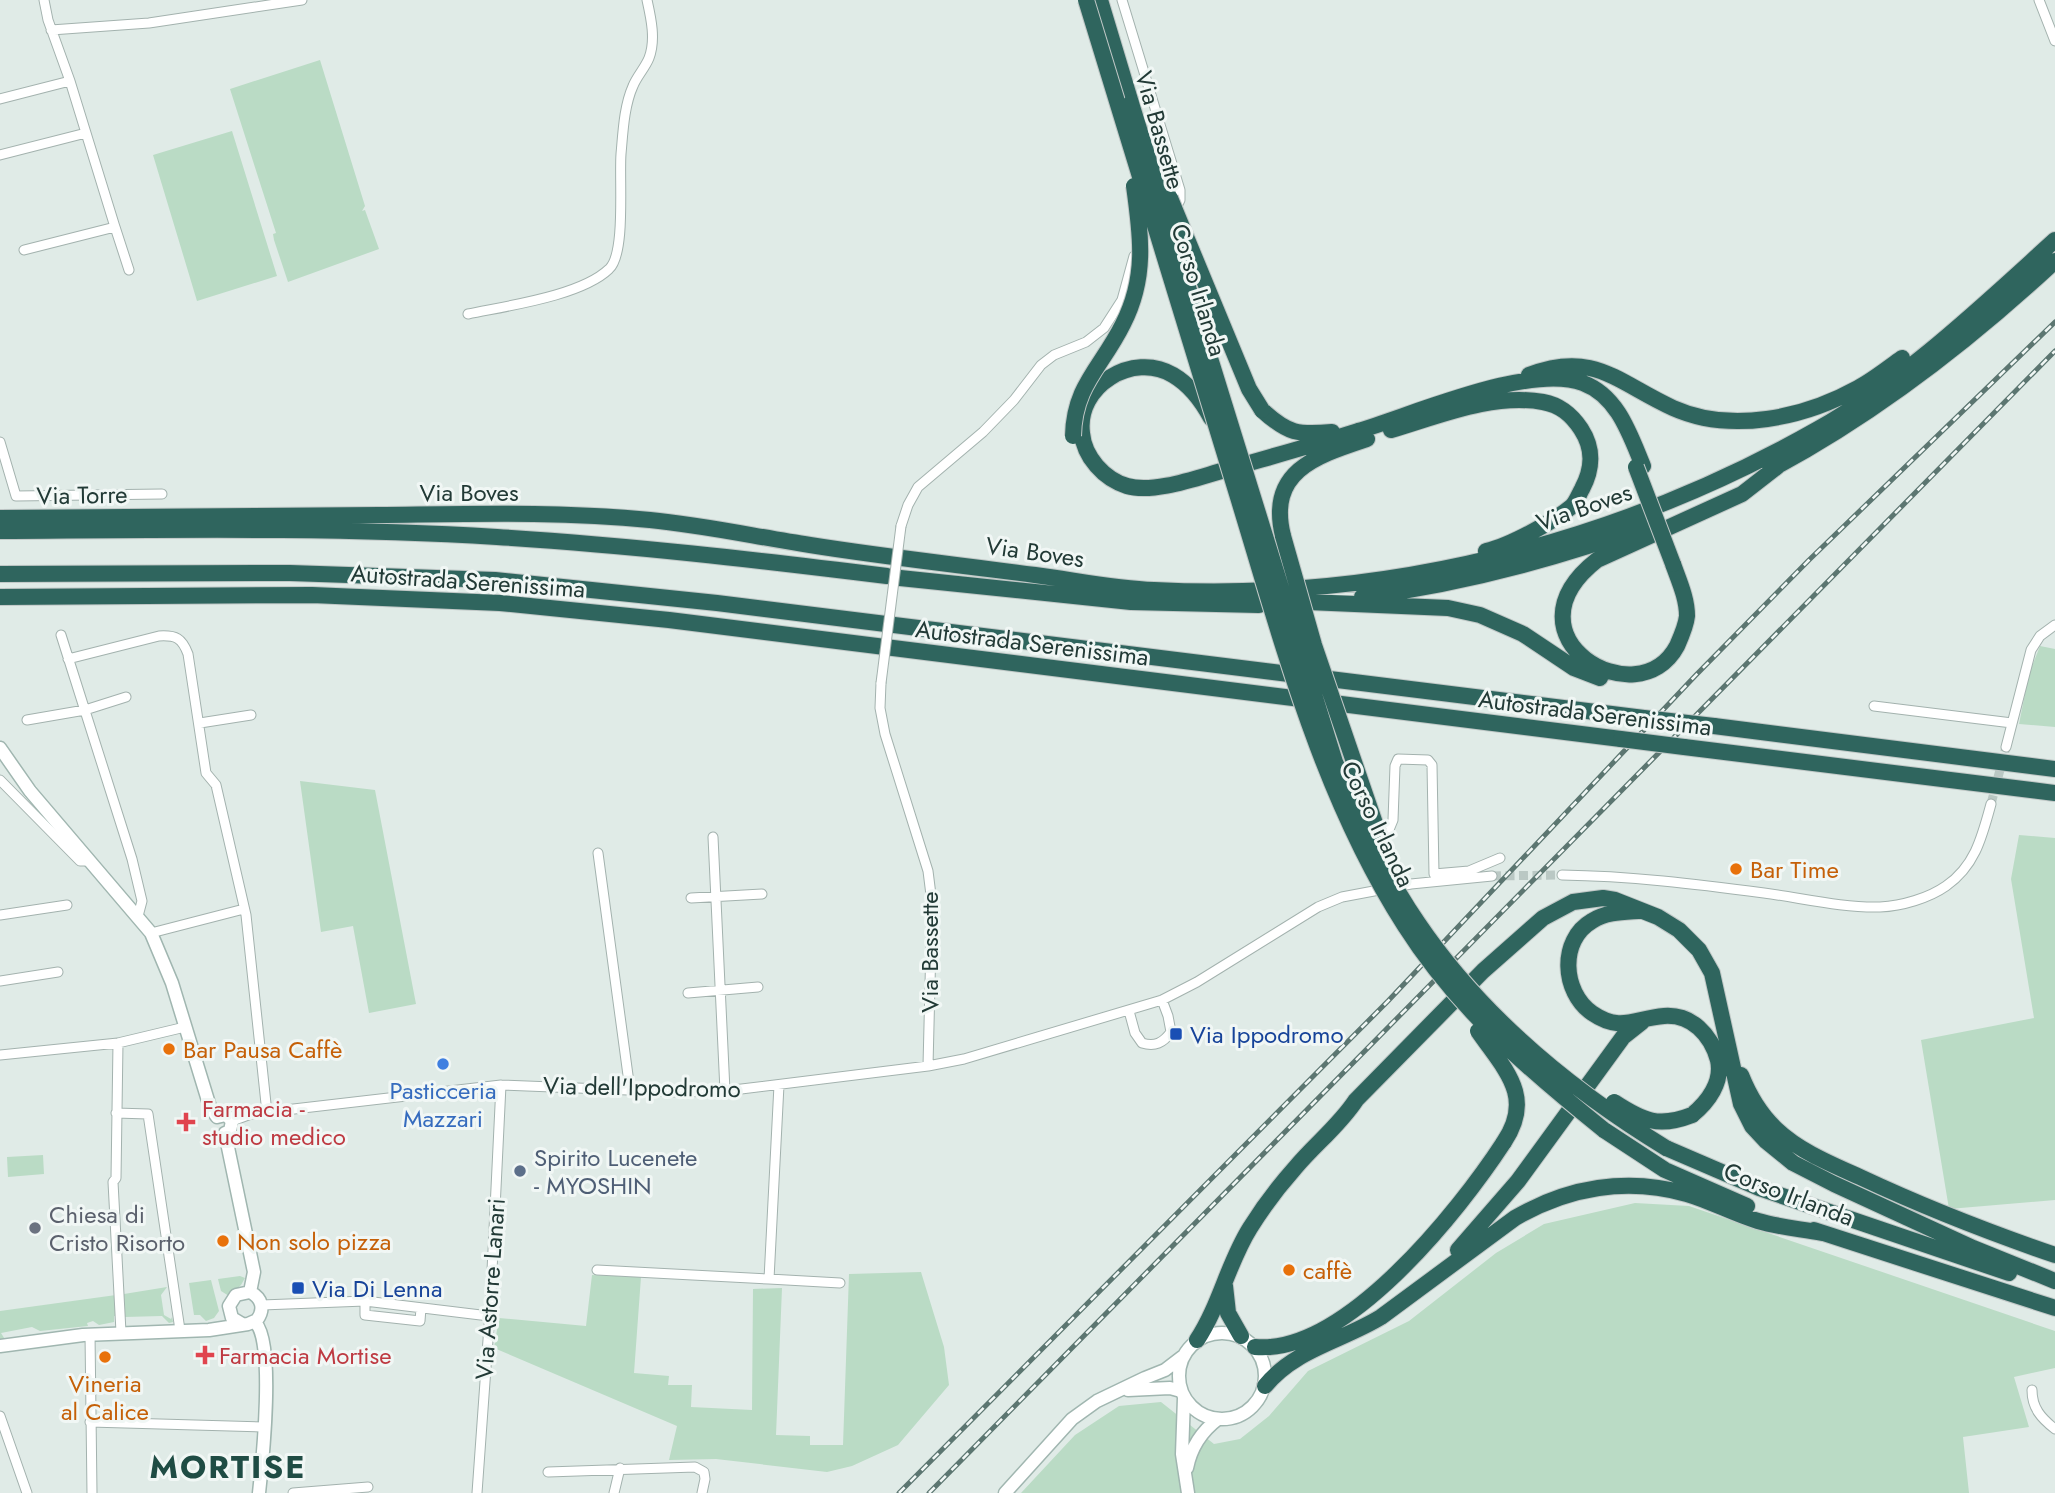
<svg xmlns="http://www.w3.org/2000/svg" width="2055" height="1493" font-family="Jost,sans-serif">
<style>
.green{fill:#badbc5}
.lines{fill:none;stroke-linecap:round;stroke-linejoin:round}
.street-tunnel{stroke:#bac8c4;stroke-width:9;stroke-dasharray:9 4.5;stroke-linecap:butt}
.street-casing{stroke:#a3b2ae;stroke-width:11}
.secondary-casing{stroke:#a0b6b0;stroke-width:15}
.highway-casing{stroke:#c1c8c7;stroke-width:18}
.street{stroke:#fff;stroke-width:9}
.secondary{stroke:#fff;stroke-width:12}
.highway{stroke:#2f655e;stroke-width:16}
.rail-casing{stroke:#5c7671;stroke-width:5}
.rail{stroke:#f1f7f5;stroke-width:2.5;stroke-dasharray:8;stroke-linecap:butt}
.street-bridge-casing{stroke:#a3b2ae;stroke-width:11;stroke-linecap:butt}
.highway-bridge-casing{stroke:#c1c8c7;stroke-width:18;stroke-linecap:butt}
.street-bridge{stroke:#fff;stroke-width:9}
.highway-bridge{stroke:#2f655e;stroke-width:16}
.food-dot{fill:#e8710a;stroke:#f1f7f5;stroke-width:2.5}
.transit-dot{fill:#1a4fb4;stroke:#f1f7f5;stroke-width:2.5}
.shop-dot{fill:#3f7fe0;stroke:#f1f7f5;stroke-width:2.5}
.health-dot{fill:#e0444e;stroke:#f1f7f5;stroke-width:2.5}
.service-dot{fill:#5c6f8a;stroke:#f1f7f5;stroke-width:2.5}
.worship-dot{fill:#6b7280;stroke:#f1f7f5;stroke-width:2.5}
.labels{text-anchor:middle;dominant-baseline:central;stroke-width:6;stroke-linejoin:round;paint-order:stroke}
.street-label{font-size:24px;fill:#223a36;stroke:#f1f7f5}
.food-label{font-size:24px;fill:#c56008;stroke:#f1f7f5;text-anchor:start}
.transit-label{font-size:24px;fill:#164399;stroke:#f1f7f5;text-anchor:start}
.shop-label{font-size:24px;fill:#366cbe;stroke:#f1f7f5}
.health-label{font-size:24px;fill:#be3a42;stroke:#f1f7f5;text-anchor:start}
.service-label{font-size:24px;fill:#4e5e75;stroke:#f1f7f5;text-anchor:start}
.worship-label{font-size:24px;fill:#5b616d;stroke:#f1f7f5;text-anchor:start}
.district-label{font-size:32px;font-weight:bold;letter-spacing:2px;fill:#1f4c44;stroke:#f1f7f5}
</style>
<rect width="100%" height="100%" fill="#e0ebe7"/>
<!-- green -->
<path class="green" d="M 320,60 L 365,206 L 362,211 L 365,210 L 379,249 L 288,282 L 274,240 L 273,234 L 276,233 L 230,89 Z
M 232,131 L 277,276 L 197,301 L 153,155 Z
M 2040,646 L 2055,649 L 2055,727 L 2019,724 L 2029,674 Z
M 300,781 L 375,790 L 416,1004 L 369,1013 L 353,926 L 321,932 Z
M 2019,835 L 2055,838 L 2055,1200 L 1949,1209 L 1921,1040 L 2034,1018 L 2011,879 Z
M 43,1155 L 44,1174 L 8,1177 L 7,1157 Z
M 1635,1203 L 1689,1206 L 2055,1331 L 2055,1368 L 2014,1377 L 2029,1427 L 1963,1437 L 1969,1493 L 1021,1493 L 1075,1435 L 1119,1406 L 1161,1402 L 1214,1444 L 1240,1439 L 1269,1416 L 1308,1371 L 1409,1321 L 1496,1253 L 1544,1224 Z
M 921,1272 L 944,1347 L 949,1385 L 898,1445 L 852,1466 L 827,1472 L 716,1459 L 669,1460 L 677,1426 L 494,1348 L 499,1318 L 586,1326 L 592,1275 L 641,1277 L 634,1373 L 669,1376 L 668,1385 L 692,1385 L 691,1407 L 752,1410 L 753,1289 L 782,1288 L 776,1435 L 810,1436 L 810,1445 L 843,1445 L 849,1274 Z
M 240,1276 L 245,1278 L 241,1285 L 229,1296 L 221,1291 L 218,1279 Z
M 211,1280 L 219,1311 L 214,1318 L 206,1321 L 200,1315 L 194,1315 L 189,1283 Z
M 167,1287 L 161,1295 L 164,1315 L 171,1319 L 172,1317 L 173,1322 L 169,1323 L 162,1316 L 125,1317 L 124,1294 Z
M 116,1295 L 117,1316 L 114,1316 L 114,1322 L 99,1325 L 93,1321 L 87,1323 L 88,1326 L 40,1331 L 32,1327 L 1,1333 L 6,1341 L 0,1342 L 0,1311 Z"/>
<g class="lines">
<!-- street-tunnel -->
<path class="street-tunnel" d="M 1991,804 L 2006,747
M 1492,876 L 1562,875"/>
<!-- street casing -->
<g class="street-casing">
<path id="street" d="M 1122,0 L 1180,190 L 1180,200 L 1175,210
M 2039,0 L 2055,41
M 51,30 L 149,23 L 302,0
M 0,99 L 70,81
M 0,155 L 86,133
M 115,227 L 129,270
M 24,250 L 115,227 L 70,81 L 48,20 L 44,0
M 468,314 C 506,306 581,296 609,269 C 626,254 619,179 621,154 C 623,132 624,106 633,86 C 637,76 645,68 649,58 C 656,40 651,18 647,0
M 0,442 L 16,496 L 162,494
M 901,526 L 908,505 L 918,487 L 983,432 L 1014,400 L 1041,365 L 1054,355 L 1086,342 L 1104,328 L 1122,300 L 1134,256
M 61,635 L 132,859 L 142,901 L 138,916
M 68,659 L 159,636 C 176,635 182,638 188,654 L 206,773 L 216,785 L 246,915 L 267,1113
M 881,683 L 880,708 L 885,734 L 928,871 L 932,903 L 928,1066
M 1874,706 L 2012,723
M 27,720 L 85,710 L 126,697
M 200,723 L 251,715
M 2006,747 L 2031,650 L 2040,636 L 2055,625
M 0,780 L 80,861 L 88,861
M 713,837 L 725,1091
M 598,853 L 630,1090
M 1379,854 L 1393,820 L 1395,766 L 1398,759 L 1428,760 L 1432,765 L 1434,874 L 1469,871 L 1500,858
M 1562,875 C 1630,876 1696,884 1764,893 C 1802,898 1842,908 1880,907 C 1902,906 1929,898 1946,886 C 1975,866 1982,837 1991,804
M 691,898 L 762,894
M 0,915 L 67,905
M 151,933 L 244,909
M 0,981 L 58,972
M 688,993 L 758,987
M 1129,1011 L 1135,1033 L 1142,1043 C 1155,1047 1163,1043 1171,1032 L 1168,1016 L 1162,1000
M 118,1043 L 116,1178 L 113,1182 L 121,1332
M 0,1055 L 118,1043 L 185,1027
M 116,1113 L 148,1114 L 180,1330
M 232,1121 L 251,1114 L 501,1085 L 678,1092 L 725,1091 L 928,1066 L 964,1059 L 1162,1000 L 1197,982 L 1318,907 L 1342,897 L 1411,884 L 1492,876
M 597,1270 L 769,1279 L 779,1085
M 769,1279 L 840,1283
M 365,1301 L 365,1315 L 420,1321 L 421,1308
M 262,1305 L 365,1301 L 489,1316
M 90,1334 L 92,1493
M 2032,1390 C 2032,1408 2041,1418 2055,1429
M 0,1416 L 27,1493
M 90,1422 L 264,1427
M 548,1472 L 695,1467 L 704,1472 L 705,1479 L 702,1493
M 293,1493 L 368,1487
M 477,1493 L 490,1312 L 501,1085
M 614,1493 L 620,1468"/>
</g>
<!-- secondary casing -->
<g class="secondary-casing">
<path id="secondary" d="M 0,748 L 30,791 L 151,933 L 172,983 L 210,1107 L 217,1117
M 217,1117 L 226,1115 L 232,1121 L 230,1131 L 225,1133
M 225,1133 L 254,1272 L 250,1292
M 254,1322 C 276,1334 262,1466 259,1493
M1179 1376a43 43 0 1 1 86 0a43 43 0 1 1-86 0Z
M 0,1346 L 83,1335 L 209,1330 L 248,1324 L 257,1320 C 265,1309 262,1298 250,1292 L 236,1295 L 229,1306 L 232,1318 L 242,1324
M 1128,1390 L 1170,1388 L 1181,1391
M 1184,1398 L 1182,1454 L 1188,1493
M 1187,1468 C 1191,1448 1202,1431 1218,1419
M 1005,1493 L 1072,1419 L 1097,1401 L 1145,1378 L 1165,1370 L 1182,1357"/>
</g>
<!-- highway casing -->
<g class="highway-casing">
<path id="highway" d="M 1100,0 L 1131,103
M 1529,375 C 1594,350 1618,383 1673,408 C 1731,434 1804,418 1858,388 C 1873,380 1888,368 1902,358
M 1262,410 C 1288,434 1298,435 1332,432
M 1211,418 C 1202,401 1190,385 1173,375 C 1133,351 1076,386 1082,433 C 1084,457 1104,479 1127,486 C 1154,494 1199,477 1225,470 C 1270,457 1314,445 1358,431 C 1413,415 1529,363 1583,383 C 1618,396 1630,435 1643,466
M 1391,430 C 1439,416 1492,393 1543,402 C 1560,405 1571,414 1581,429 C 1594,449 1593,468 1582,489 C 1579,494 1576,503 1571,507 C 1553,522 1509,546 1486,551
M 1770,470 C 1875,414 1968,342 2055,261
M 0,518 C 126,517 253,516 379,515 C 469,514 560,511 650,520 C 703,525 757,537 810,545 C 885,557 960,565 1035,575 C 1074,580 1114,589 1154,590 C 1385,602 1617,543 1818,429 C 1906,379 1981,307 2055,240
M 0,531 C 166,530 332,527 497,537 C 628,545 757,560 887,576
M 1283,536 C 1267,471 1316,456 1367,439
M 1673,564 C 1679,581 1687,598 1687,616 C 1686,626 1681,637 1677,646 C 1638,719 1499,637 1597,560 L 1742,494 L 1778,466
M 0,574 L 290,573 L 495,580 L 717,603 L 1644,718
M 900,578 L 1131,602 L 1259,605
M 0,597 L 312,595 L 500,603 L 669,620 L 1621,739
M 1362,597 C 1462,584 1556,559 1650,525
M 1308,602 L 1448,608 L 1480,615 L 1523,634 L 1574,668 L 1600,678
M 1714,726 L 2055,769
M 1684,747 L 2055,793
M 1638,911 C 1622,912 1606,912 1592,921 C 1559,940 1562,992 1592,1013 C 1621,1033 1635,1018 1664,1016 C 1692,1014 1711,1035 1718,1060 C 1723,1082 1708,1102 1692,1115
M 1741,1075 C 1749,1095 1760,1114 1776,1129 C 1799,1151 1831,1164 1860,1177 C 1924,1207 1988,1232 2055,1255
M 1604,1130 L 1665,1170 L 1747,1206
M 1666,1148 L 1759,1188 L 2009,1273
M 1814,1230 L 2055,1308
M 1458,1250 L 1518,1181 L 1623,1037 L 1642,1022
M 1225,1286 L 1228,1313 L 1241,1336
M 1197,1340 C 1220,1305 1228,1263 1250,1228 C 1263,1207 1279,1186 1295,1168 C 1315,1144 1339,1126 1356,1100 L 1483,971 L 1543,918 L 1573,902 L 1603,898 L 1615,900 L 1658,917 L 1679,930 L 1699,950 L 1712,973 L 1741,1104 L 1752,1126 L 1766,1141 L 1793,1163 L 1834,1184 L 1973,1248 L 2055,1281
M 1255,1347 C 1345,1355 1459,1211 1504,1142
M 1265,1386 C 1295,1349 1342,1341 1381,1317 L 1515,1218 C 1568,1187 1627,1177 1687,1194 C 1711,1201 1734,1214 1758,1221 C 1778,1227 1801,1229 1822,1233"/>
</g>
<!-- street -->
<use href="#street" class="street"/>
<!-- secondary -->
<use href="#secondary" class="secondary"/>
<!-- highway -->
<use href="#highway" class="highway"/>
<!-- rail casing -->
<g class="rail-casing">
<path id="rail" d="M 899,1493 L 1388,1001 L 1696,675 L 1809,560 L 2055,322
M 929,1493 L 2055,351"/>
</g>
<!-- rail -->
<use href="#rail" class="rail"/>
<!-- street-bridge casing -->
<g class="street-bridge-casing">
<path id="street-bridge" d="M 881,683 L 901,526"/>
</g>
<!-- highway-bridge casing -->
<g class="highway-bridge-casing">
<path id="highway-bridge" d="M 1086,0 C 1136,165 1187,329 1237,494 C 1282,641 1321,795 1405,926 C 1457,1008 1529,1070 1604,1130
M 1131,103 L 1335,762 C 1360,817 1383,873 1418,923 C 1481,1016 1571,1090 1666,1148
M 1170,198 L 1249,389 L 1262,410
M 1073,436 C 1074,385 1102,367 1123,324 C 1147,277 1141,236 1134,186
M 1636,467 L 1673,564
M 1283,536 L 1314,645 L 1378,832
M 1644,718 L 1714,726
M 1621,739 L 1684,747
M 1478,1031 C 1504,1069 1535,1096 1504,1142
M 1614,1102 C 1643,1121 1659,1128 1692,1115"/>
</g>
<!-- street-bridge -->
<use href="#street-bridge" class="street-bridge"/>
<!-- highway-bridge -->
<use href="#highway-bridge" class="highway-bridge"/>
</g>
<!-- markers -->
<g class="food-dot">
<circle cx="1736" cy="869" r="7"/>
<circle cx="169" cy="1049" r="7"/>
<circle cx="223" cy="1241" r="7"/>
<circle cx="1289" cy="1270" r="7"/>
<circle cx="105" cy="1357" r="7"/>
</g>
<g class="transit-dot">
<rect x="1169" y="1027" width="14" height="14" rx="3.5"/>
<rect x="291" y="1281" width="14" height="14" rx="3.5"/>
</g>
<circle class="shop-dot" cx="443" cy="1064" r="7"/>
<g class="health-dot">
<path d="M182.5 1111.5h7v7h7v7h-7v7h-7v-7h-7v-7h7z"/>
<path d="M201.5 1344.5h7v7h7v7h-7v7h-7v-7h-7v-7h7z"/>
</g>
<circle class="service-dot" cx="520" cy="1171" r="7"/>
<circle class="worship-dot" cx="35" cy="1228" r="7"/>
<g class="labels">
<!-- street labels -->
<g class="street-label">
<text transform="translate(1160 130) rotate(74)">Via Bassette</text>
<text transform="translate(1199 290) rotate(73)">Corso Irlanda</text>
<text x="469" y="492">Via Boves</text>
<text transform="translate(82 495) rotate(-1)">Via Torre</text>
<text transform="translate(1584 507) rotate(-19)">Via Boves</text>
<text transform="translate(1035 552) rotate(8)">Via Boves</text>
<text transform="translate(468 581) rotate(4)">Autostrada Serenissima</text>
<text transform="translate(1032 643) rotate(7)">Autostrada Serenissima</text>
<text transform="translate(1595 713) rotate(7)">Autostrada Serenissima</text>
<text transform="translate(1378 824) rotate(64)">Corso Irlanda</text>
<text transform="translate(929 952) rotate(-90)">Via Bassette</text>
<text transform="translate(642 1087) rotate(1)">Via dell'Ippodromo</text>
<text transform="translate(1789 1194) rotate(21)">Corso Irlanda</text>
<text transform="translate(490 1289) rotate(-86)">Via Astorre Lanari</text>
</g>
<!-- food labels -->
<g class="food-label">
<text x="1750" y="869">Bar Time</text>
<text x="183" y="1049">Bar Pausa Caffè</text>
<text x="237" y="1241">Non solo pizza</text>
<text x="1303" y="1270">caffè</text>
<text x="105" y="1383" text-anchor="middle">Vineria<tspan x="105" dy="28">al Calice</tspan></text>
</g>
<!-- transit labels -->
<g class="transit-label">
<text x="1190" y="1034">Via Ippodromo</text>
<text x="312" y="1288">Via Di Lenna</text>
</g>
<!-- shop labels -->
<g class="shop-label">
<text x="443" y="1090">Pasticceria<tspan x="443" dy="28">Mazzari</tspan></text>
</g>
<!-- health labels -->
<g class="health-label">
<text x="202" y="1108">Farmacia -<tspan x="202" dy="28">studio medico</tspan></text>
<text x="219" y="1355">Farmacia Mortise</text>
</g>
<!-- service labels -->
<g class="service-label">
<text x="534" y="1157">Spirito Lucenete<tspan x="534" dy="28">- MYOSHIN</tspan></text>
</g>
<!-- worship labels -->
<g class="worship-label">
<text x="49" y="1214">Chiesa di<tspan x="49" dy="28">Cristo Risorto</tspan></text>
</g>
<!-- district labels -->
<g class="district-label">
<text x="228" y="1467">MORTISE</text>
</g>
</g>
</svg>
